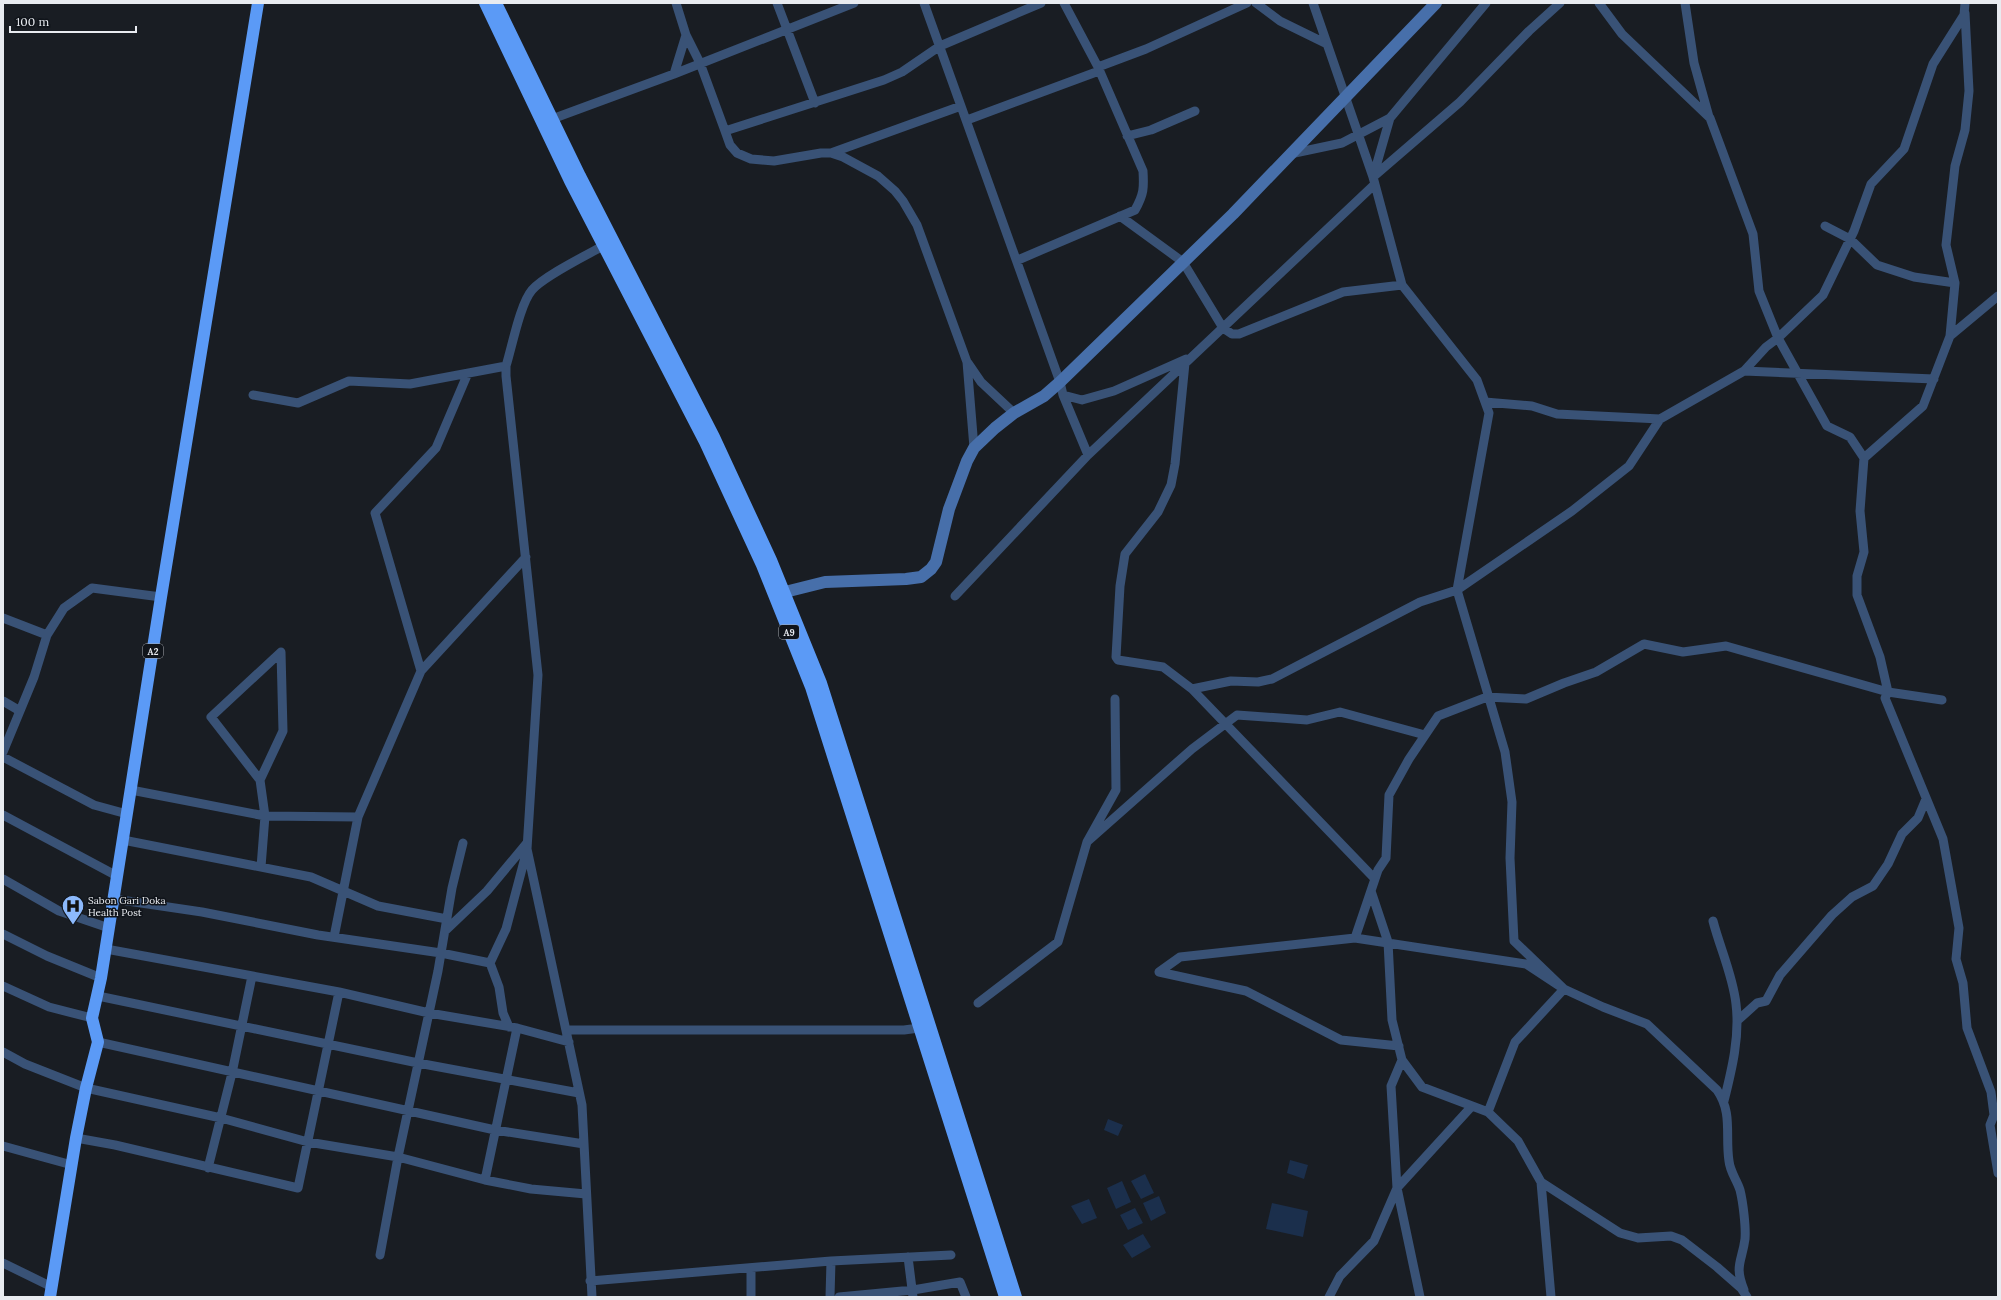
<svg xmlns="http://www.w3.org/2000/svg" width="2001" height="1300" font-family="Lora,serif">
<style>
.green{fill:#1b2f4c}
.lines{fill:none;stroke-linecap:round;stroke-linejoin:round}
.street{stroke:#395276;stroke-width:9}
.secondary{stroke:#476faa;stroke-width:12}
.highway{stroke:#5b9af6;stroke-width:12}
.labels{text-anchor:middle;dominant-baseline:central;stroke-width:3;stroke-linejoin:round;paint-order:stroke}
.shield{fill:#10141a;stroke:#a7aab0;stroke-width:1}
.shield-label{font-size:9px;font-weight:bold;fill:#e8ebf0}
.poi-label{font-size:10px;fill:#e8ebf0;stroke:#10141a;text-anchor:start}
</style>
<rect width="100%" height="100%" fill="#191d23"/>
<!-- green -->
<path class="green" d="M 1108,1119 L 1123,1125 L 1118,1136 L 1104,1130 Z
M 1290,1160 L 1308,1165 L 1304,1179 L 1287,1173 Z
M 1145,1174 L 1154,1193 L 1141,1199 L 1131,1181 Z
M 1122,1181 L 1131,1202 L 1116,1209 L 1107,1188 Z
M 1159,1196 L 1166,1213 L 1151,1221 L 1143,1203 Z
M 1089,1199 L 1097,1218 L 1082,1224 L 1071,1206 Z
M 1272,1203 L 1308,1211 L 1303,1237 L 1266,1229 Z
M 1135,1208 L 1143,1223 L 1128,1230 L 1120,1215 Z
M 1143,1234 L 1151,1247 L 1132,1258 L 1123,1245 Z"/>
<g class="lines">
<!-- street -->
<path class="street" d="M 676,3 L 686,35 L 700,63 L 725,131 L 730,145 L 737,153 L 751,159 L 774,161 L 821,153 L 831,153 L 843,157 L 878,176 L 895,191 L 903,201 L 917,225 L 967,362 L 974,448
M 777,3 L 815,103
M 924,3 L 1060,382 L 1063,395 L 1082,400 L 1114,391 L 1186,359
M 1256,3 L 1280,21 L 1327,44
M 1313,3 L 1373,177 L 1402,285 L 1477,380 L 1489,413 L 1457,590 L 1505,752 L 1512,802 L 1510,858 L 1514,941 L 1564,989 L 1526,964 L 1355,938
M 1685,3 L 1694,63 L 1709,117
M 1965,3 L 1964,15 L 1933,64 L 1904,149 L 1871,184 L 1854,231 L 1823,295 L 1778,338 L 1827,426 L 1850,437 L 1864,458 L 1860,511 L 1864,552 L 1857,576 L 1857,595 L 1880,657 L 1888,692 L 1885,698 L 1943,839 L 1959,928 L 1956,959 L 1963,983 L 1967,1028 L 1991,1092 L 1994,1115 L 1990,1125 L 1998,1173
M 1098,67 L 1146,49 L 1247,3
M 674,74 L 686,35
M 552,119 L 674,74 L 854,3
M 967,120 L 1099,71
M 725,131 L 884,80 L 902,72 L 940,46 L 1041,3
M 1127,136 L 1151,130 L 1195,111
M 831,153 L 961,106
M 1290,154 L 1342,143 L 1390,118
M 1373,177 L 1460,102 L 1529,31 L 1560,3
M 1373,177 L 1390,118 L 1486,3
M 1120,216 L 1183,262 L 1223,328 L 1232,334 L 1239,334 L 1343,292 L 1402,285
M 1825,226 L 1850,239 L 1877,265 L 1914,277 L 1955,283 L 1950,336 L 1923,406 L 1864,458
M 1018,260 L 1135,210 C 1144,194 1144,188 1143,171 L 1098,67 L 1064,3
M 1955,283 L 1946,245 L 1955,166 L 1965,130 L 1969,91 L 1965,13
M 1950,336 L 1998,296
M 968,363 L 981,382 L 1014,413
M 1185,363 L 1175,464 L 1171,485 L 1158,512 L 1125,554 L 1120,586 L 1116,657 L 1118,660 L 1163,667 L 1192,689 L 1231,681 L 1258,682 L 1272,679 L 1420,602 L 1457,590 L 1572,511 L 1629,466 L 1660,419 L 1744,371 L 1766,347 L 1778,338 L 1759,291 L 1753,234 L 1710,118 L 1622,34 L 1599,3
M 1744,371 L 1934,379
M 468,373 L 436,448 L 375,513 L 421,671 L 526,557
M 253,395 L 298,403 L 349,381 L 410,384 L 506,366
M 1063,395 L 1088,455
M 1485,402 L 1532,406 L 1557,414 L 1660,419
M 955,596 L 1088,455 L 1375,184
M 3,618 L 47,635
M 1192,689 L 1375,879
M 3,701 L 20,711
M 3,752 L 34,677 L 47,635 L 64,608 L 92,588 L 161,597
M 3,757 L 94,805 L 127,814
M 260,780 L 283,731 L 281,652 L 211,717 L 260,780 L 265,816 L 261,867
M 131,790 L 265,816 L 358,817
M 3,815 L 117,876
M 123,840 L 311,877 L 378,906 L 447,919
M 1087,842 L 1192,749 L 1237,715 L 1307,720 L 1340,712 L 1425,735
M 3,879 L 59,911 L 109,928
M 1371,891 L 1388,942 L 1392,1020 L 1402,1060 L 1422,1087 L 1488,1112 L 1518,1141 L 1541,1182 L 1620,1233 L 1638,1238 L 1671,1236 L 1682,1240 L 1717,1267 L 1741,1288 L 1747,1297
M 114,899 L 202,912 L 318,935 L 441,953 L 490,963
M 1713,921 C 1720,948 1733,976 1736,1004 C 1740,1036 1732,1069 1724,1101
M 445,931 L 487,891 L 527,843
M 3,934 L 47,956 L 101,978
M 334,937 L 358,817 L 421,671
M 106,949 L 339,992 L 429,1013 L 517,1028 L 569,1042
M 1159,972 L 1180,957 L 1355,938 L 1378,870 L 1386,858 L 1389,795 L 1409,759 L 1438,716 L 1487,697 L 1526,699 L 1564,683 L 1596,672 L 1644,644 L 1683,652 L 1726,646 L 1888,692 L 1942,700
M 1159,972 L 1246,991 L 1341,1040 L 1399,1046
M 3,986 L 49,1007 L 92,1018
M 98,996 L 418,1063 L 579,1093
M 978,1003 L 1058,942 L 1087,842 L 1116,790 L 1115,699
M 1737,1021 L 1757,1003 L 1766,1001 L 1780,975 L 1832,915 L 1852,897 L 1873,886 L 1888,864 L 1902,834 L 1918,818 L 1926,799
M 509,1027 L 503,1013 L 499,987 L 490,963 L 506,929 L 527,850
M 566,1030 L 904,1030 L 919,1028
M 98,1042 L 495,1130 L 584,1144
M 3,1052 L 25,1064 L 86,1088 L 221,1118 L 308,1142 L 398,1157 L 485,1180 L 531,1189 L 586,1194
M 1402,1060 L 1391,1086 L 1397,1188 L 1420,1297
M 1488,1112 L 1515,1042 L 1564,989 L 1603,1007 L 1647,1024 L 1717,1090 C 1733,1113 1725,1135 1729,1161 C 1730,1172 1737,1180 1740,1190 C 1743,1202 1746,1227 1745,1239 C 1742,1262 1734,1265 1744,1290
M 76,1138 L 115,1145 L 298,1188 L 339,992
M 3,1146 L 72,1165
M 208,1168 L 232,1073 L 252,976
M 485,1180 L 517,1028
M 1541,1182 L 1551,1297
M 380,1255 L 398,1157 L 438,971 L 452,888 L 463,843
M 908,1257 L 913,1297
M 3,1263 L 52,1287
M 751,1269 L 751,1297
M 590,1281 L 831,1261 L 951,1255
M 592,1297 L 582,1105 L 527,849 L 538,675 L 506,376 L 506,366 C 512,347 520,304 532,290 C 544,276 585,256 603,246
M 830,1297 L 831,1261
M 839,1297 L 913,1290 L 960,1282 L 966,1297
M 1329,1297 L 1340,1276 L 1374,1241 L 1397,1188 L 1472,1106"/>
<!-- secondary -->
<path class="secondary" d="M 785,592 L 825,582 L 906,579 L 921,577 L 931,569 L 936,562 L 949,509 L 967,461 L 974,448 L 995,428 L 1014,413 L 1044,396 L 1060,382 L 1233,214 L 1436,3"/>
<!-- highway -->
<path class="highway" d="M 485,3 L 570,181 L 705,442 L 762,565 L 811,687 L 1005,1297
M 496,3 L 580,176 L 714,437 L 771,560 L 821,683 L 1016,1297
M 50,1297 L 76,1138 L 86,1088 L 98,1042 L 92,1018 L 101,978 L 161,597 L 258,3"/>
</g>
<!-- icons -->
<defs>
<g id="hospital-pin" transform="scale(1.15)"><path d="M0 17L-7.5 6A9.5 9.5 0 1 1 7.5 6Z" fill="#8cb9fc" stroke="#10141a"/><path d="M-5-5h3v3.5h4V-5h3V5h-3V1.5h-4V5h-3Z" fill="#111"/></g>
</defs>
<g fill-rule="evenodd">
<use href="#hospital-pin" x="73" y="906"/>
</g>
<g class="labels">
<!-- shield labels -->
<g class="shield">
<rect x="779" y="625" width="20" height="14" rx="3"/>
<rect x="143" y="644" width="20" height="14" rx="3"/>
</g>
<g class="shield-label">
<text x="789" y="632">A9</text>
<text x="153" y="651">A2</text>
</g>
<!-- poi labels -->
<g class="poi-label">
<text x="88" y="900">Sabon Gari Doka<tspan x="88" dy="12">Health Post</tspan></text>
</g>
</g>
<!-- border -->
<rect width="2001" height="1300" fill="none" stroke="#e8ebf0" stroke-width="8"/>
<!-- scale -->
<path d="M10 26v6h126v-6" fill="none" stroke="#e8ebf0" stroke-width="2"/>
<text x="16" y="26" font-size="12" fill="#e8ebf0" stroke="#10141a" stroke-width="3" paint-order="stroke">100 m</text>
</svg>
